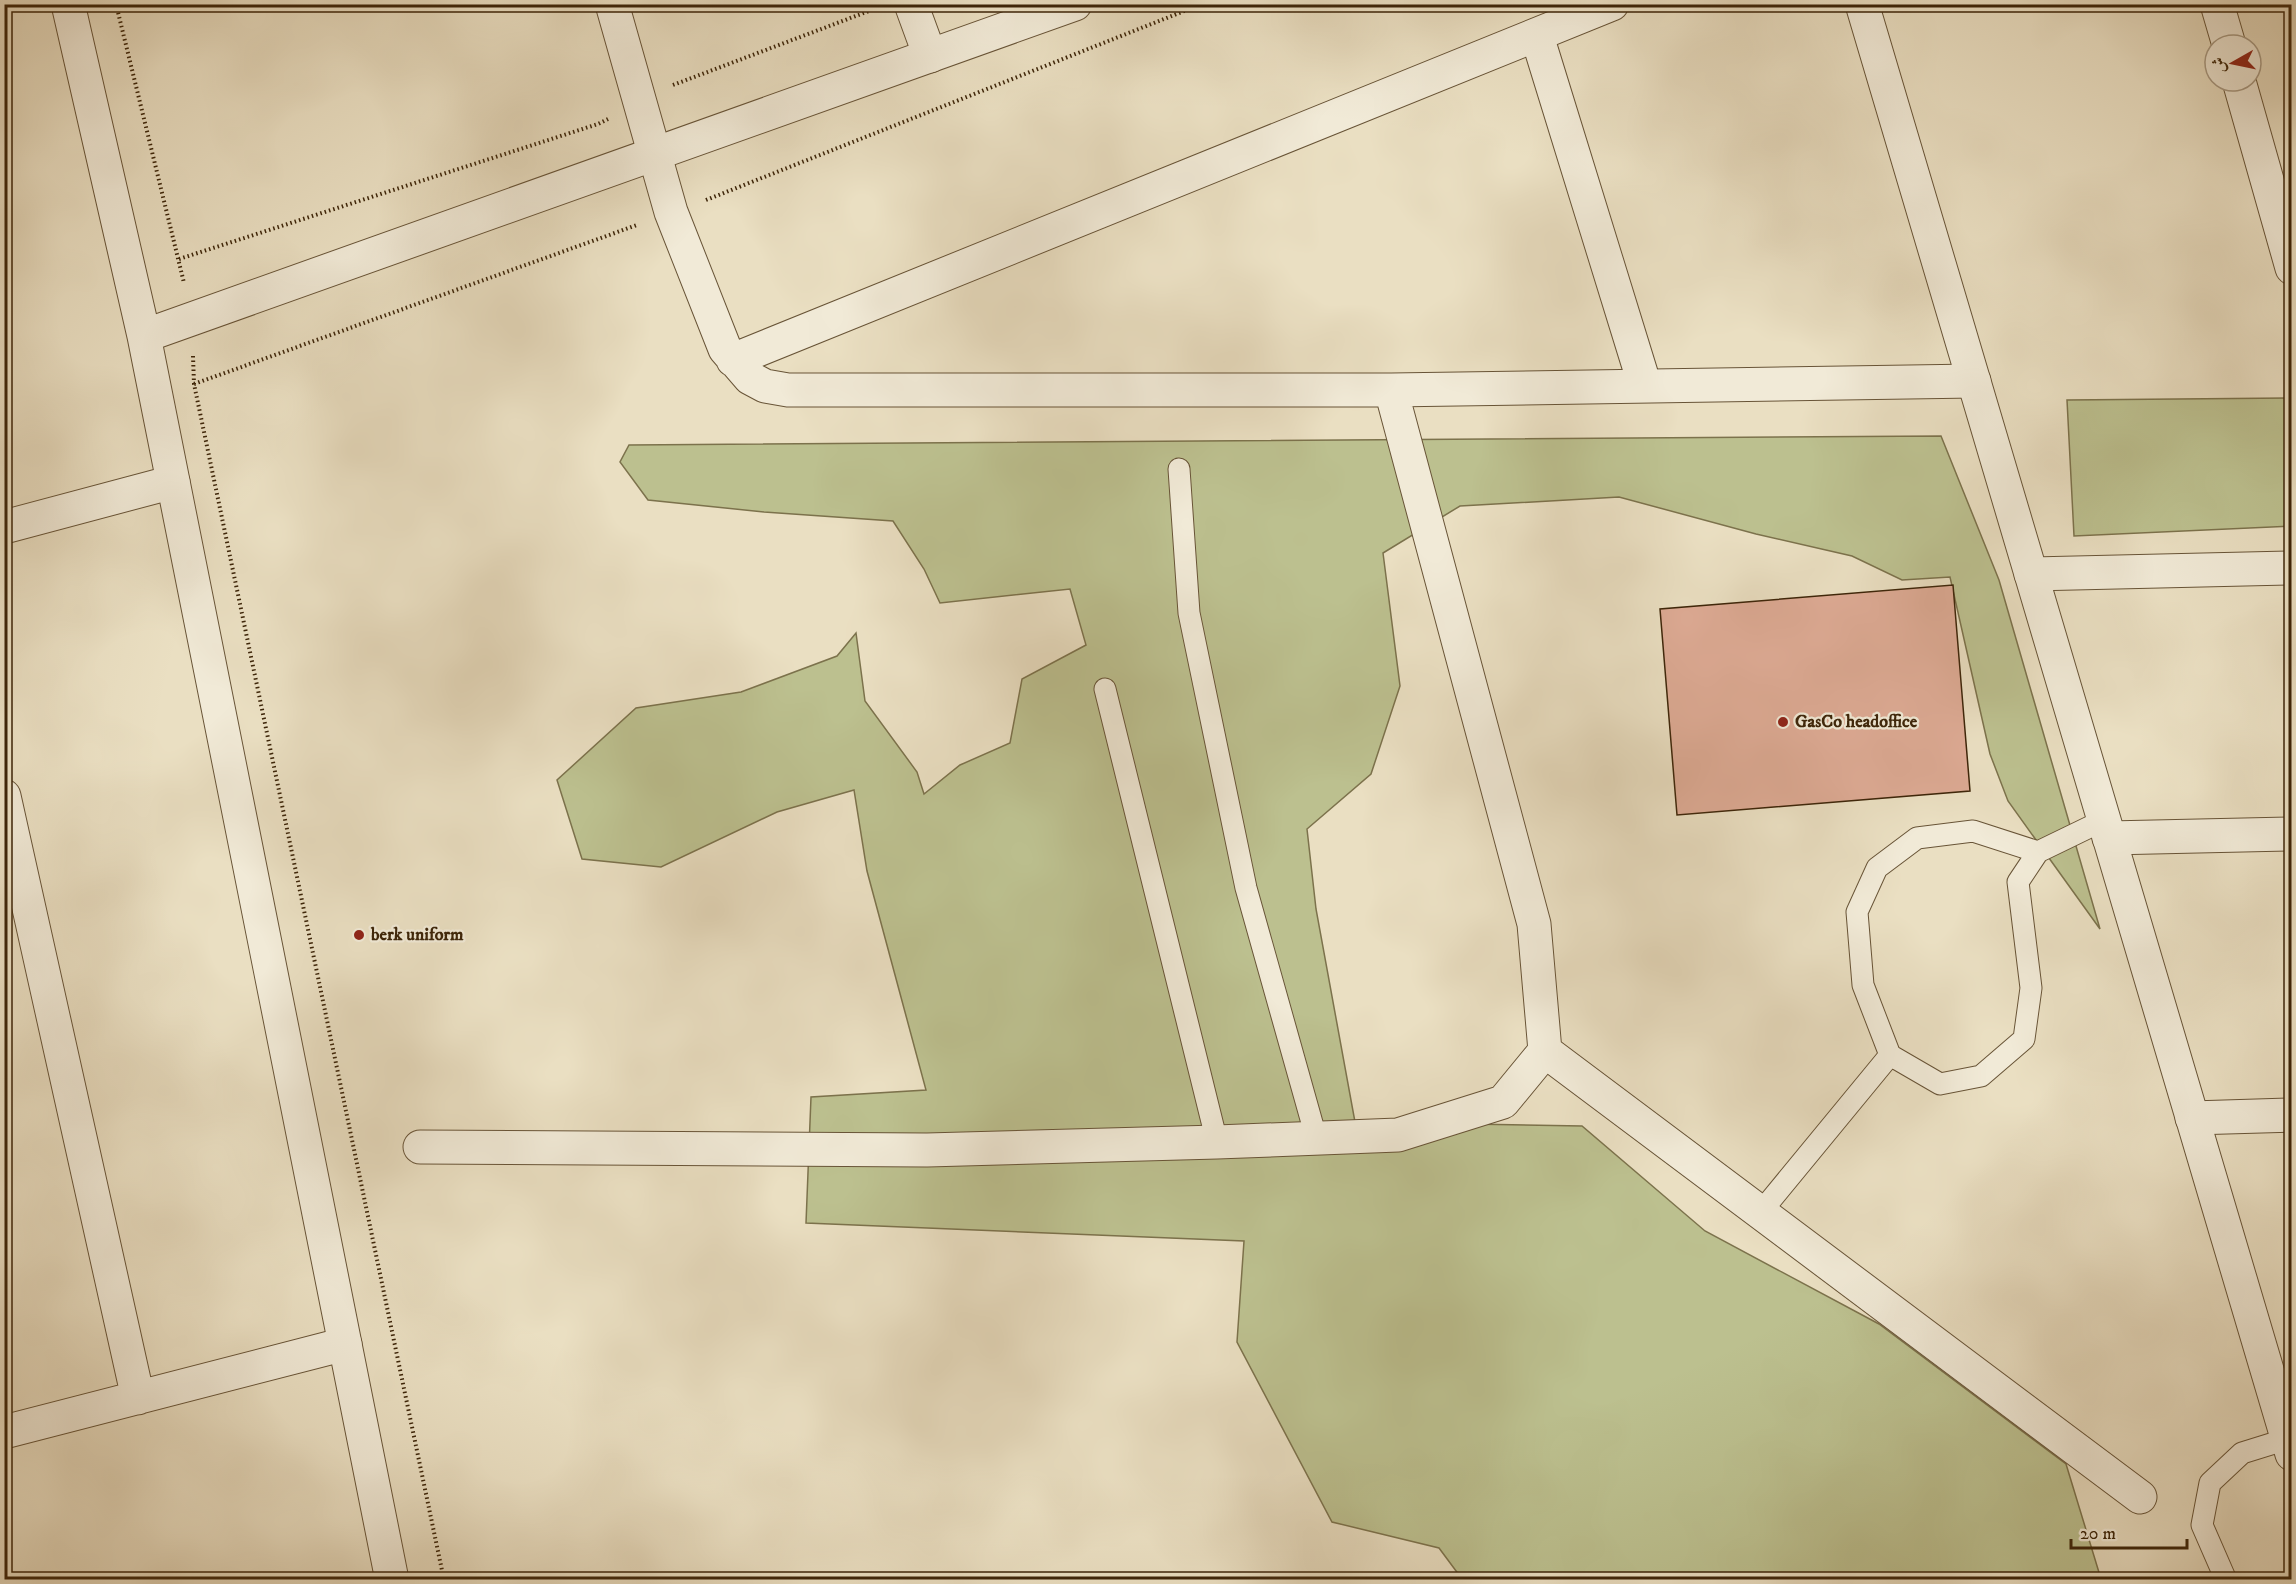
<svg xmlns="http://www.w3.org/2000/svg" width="2296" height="1584" font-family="'IM FELL DW Pica',Amiri,serif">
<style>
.green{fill:#bcc08f;stroke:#7c724c;stroke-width:1.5}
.building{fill:#ddaa94;stroke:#3d2509;stroke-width:1.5}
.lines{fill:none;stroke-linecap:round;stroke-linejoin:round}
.service-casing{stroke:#685437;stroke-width:23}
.minor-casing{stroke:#685437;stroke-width:35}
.tertiary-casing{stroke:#685437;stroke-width:35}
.path{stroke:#3d2509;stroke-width:4;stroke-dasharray:1.5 3;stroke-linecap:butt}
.service{stroke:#f1ead7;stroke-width:21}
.minor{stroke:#f1ead7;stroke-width:33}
.tertiary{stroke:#f1ead7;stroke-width:33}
.poi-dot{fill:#8f2418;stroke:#f1ead7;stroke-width:2}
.labels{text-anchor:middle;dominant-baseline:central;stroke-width:4.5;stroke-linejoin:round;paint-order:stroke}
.poi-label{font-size:18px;font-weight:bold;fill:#3d2509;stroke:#f1ead7;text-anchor:start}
</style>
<rect width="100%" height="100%" fill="#eadfc2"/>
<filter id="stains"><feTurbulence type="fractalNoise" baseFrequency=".00333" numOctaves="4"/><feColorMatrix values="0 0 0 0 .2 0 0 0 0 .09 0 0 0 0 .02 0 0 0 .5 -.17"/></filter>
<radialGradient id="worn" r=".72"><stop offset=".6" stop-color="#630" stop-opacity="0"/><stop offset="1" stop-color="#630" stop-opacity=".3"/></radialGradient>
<!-- green -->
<path class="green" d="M 2291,398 L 2291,526 L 2074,536 L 2067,400 Z
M 1941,436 L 1999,580 L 2100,929 L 2008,801 L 1990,754 L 1950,577 L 1902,580 L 1852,556 L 1756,534 L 1619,497 L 1460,506 L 1383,553 L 1400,686 L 1371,774 L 1307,829 L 1316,909 L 1355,1122 L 1582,1126 L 1705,1231 L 1879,1324 L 2066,1464 L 2101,1579 L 1462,1579 L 1439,1548 L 1332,1522 L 1237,1342 L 1244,1241 L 806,1223 L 811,1097 L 926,1090 L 867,871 L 854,790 L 777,812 L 661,867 L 582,859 L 557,780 L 636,708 L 741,692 L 837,656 L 856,633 L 865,701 L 917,772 L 924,794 L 960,765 L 1010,743 L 1022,679 L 1086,645 L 1070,589 L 940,603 L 924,569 L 893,521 L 764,512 L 648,500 L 620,462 L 629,445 Z"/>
<!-- building -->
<path class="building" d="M 1953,585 L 1970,791 L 1677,815 L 1660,609 Z"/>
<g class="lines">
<!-- service casing -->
<g class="service-casing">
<path id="service" d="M 1179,469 L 1189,613 L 1246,888 L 1316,1137
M 1105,689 L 1217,1142
M 2038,852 L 1973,831 L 1917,838 L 1877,868 L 1857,912 L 1863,985 L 1890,1055 L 1940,1084 L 1981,1076 L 2024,1039 L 2031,988 L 2018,882 L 2038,852 L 2104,820
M 1760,1213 L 1890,1055
M 2226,1580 L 2202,1525 L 2210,1483 L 2242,1453 L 2287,1439"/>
</g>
<!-- minor casing -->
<g class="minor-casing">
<path id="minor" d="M 612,4 L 671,212 L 725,349 L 750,378 L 765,386 L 788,390 L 1391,390 L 1974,381
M 911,4 L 930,56
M 2217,4 L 2229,45
M 1537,36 L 1645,386
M 2239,81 L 2292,268
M 733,360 L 1612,4
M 4,527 L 173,482
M 2031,574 L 2292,568
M 4,796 L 138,1398
M 2109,838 L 2292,834
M 1545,1051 L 2140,1497
M 2192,1118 L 2292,1115
M 420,1147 L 927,1150 L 1217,1142 L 1398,1135 L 1503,1102 L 1545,1051 L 1534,924 L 1391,390
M 4,1432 L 345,1344"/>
</g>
<!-- tertiary casing -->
<g class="tertiary-casing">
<path id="tertiary" d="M 68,4 L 144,336 L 392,1580
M 1862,4 L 2292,1454
M 144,336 L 1075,4"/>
</g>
<!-- path -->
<path class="path" d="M 116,4 L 184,283
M 673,85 L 869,11
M 706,200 L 1202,4
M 179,259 L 598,124 L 608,119
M 193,356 L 194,384 L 444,1580
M 194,384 L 637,225"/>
<!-- service -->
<use href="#service" class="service"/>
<!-- minor -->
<use href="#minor" class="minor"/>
<!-- tertiary -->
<use href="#tertiary" class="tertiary"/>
</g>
<!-- markers -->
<g class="poi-dot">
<circle cx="1783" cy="722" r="6"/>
<circle cx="359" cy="935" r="6"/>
</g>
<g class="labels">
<!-- poi labels -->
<g class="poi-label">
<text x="1795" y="722">GasCo headoffice</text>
<text x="371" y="935">berk uniform</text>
</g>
</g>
<!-- margin -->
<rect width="2296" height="1584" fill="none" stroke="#eadfc2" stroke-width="24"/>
<rect x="6" y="6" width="2284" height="1572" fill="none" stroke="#3d2509" stroke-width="3"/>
<rect x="12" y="12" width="2272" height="1560" fill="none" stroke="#3d2509" stroke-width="1.5"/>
<!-- north arrow -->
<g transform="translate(2233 63) rotate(261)"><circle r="28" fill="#f1ead7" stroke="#a99b85" stroke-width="1.5"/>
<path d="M0-4.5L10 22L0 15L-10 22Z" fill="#8f2418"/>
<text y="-9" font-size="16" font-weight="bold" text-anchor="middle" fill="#3d2509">ش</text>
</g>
<!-- scale -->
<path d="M2071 1539v9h116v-9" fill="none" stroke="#3d2509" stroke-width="3"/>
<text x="2080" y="1539" font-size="18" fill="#3d2509" stroke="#f1ead7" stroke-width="4.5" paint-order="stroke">20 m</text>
<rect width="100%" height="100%" filter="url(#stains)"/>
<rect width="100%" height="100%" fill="url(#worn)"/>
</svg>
